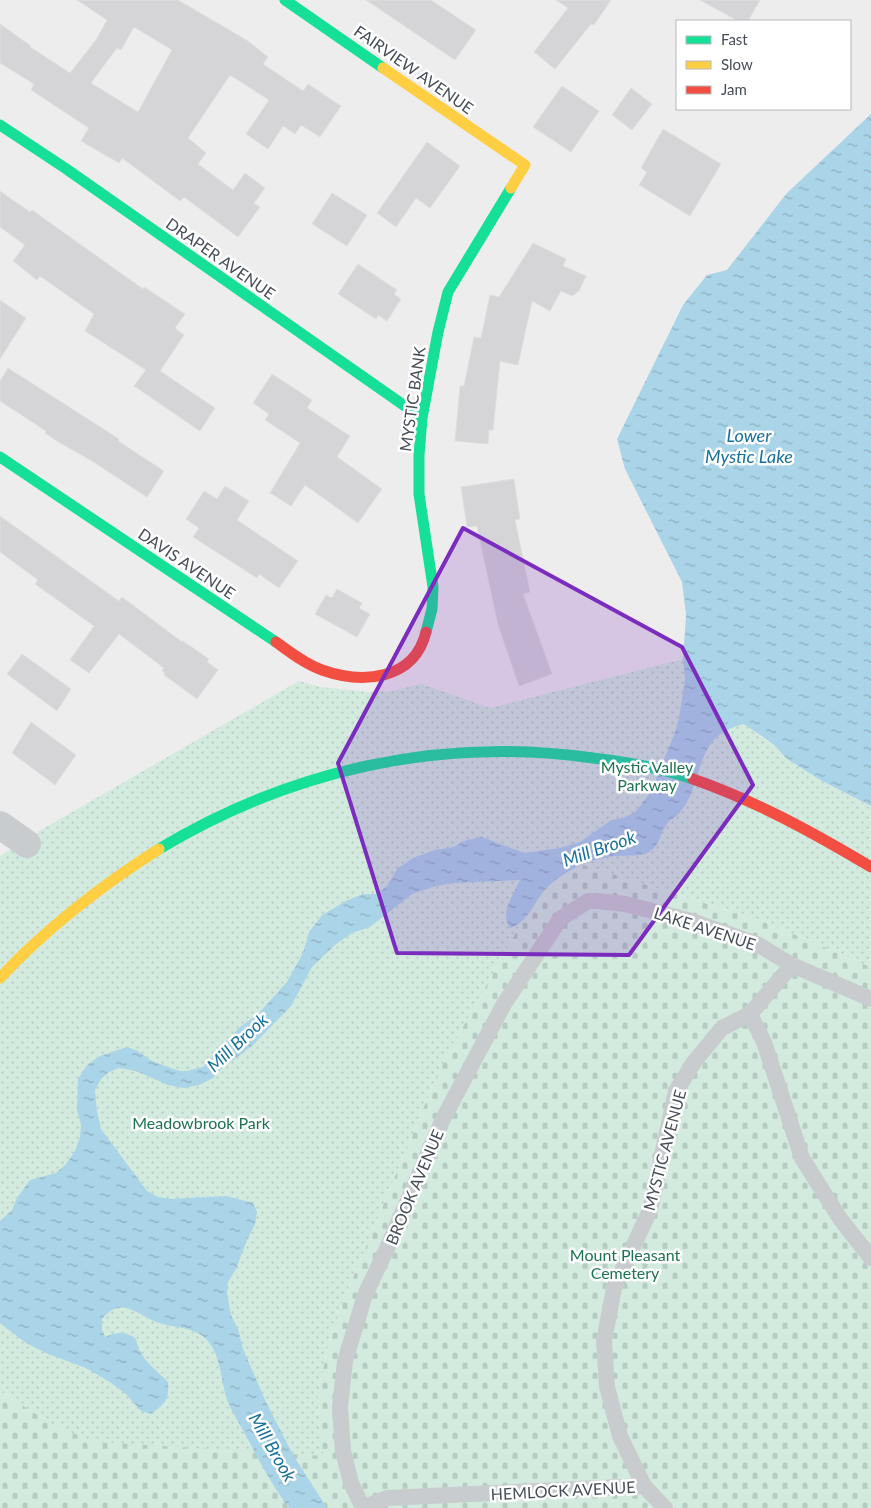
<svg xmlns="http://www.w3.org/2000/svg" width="871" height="1508" font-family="Lato,sans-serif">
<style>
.cemetery{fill:url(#cemetery-stones)}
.park{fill:url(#park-dots)}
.water{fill:url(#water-ripples)}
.building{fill:#d5d5d7;stroke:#dfdfe0;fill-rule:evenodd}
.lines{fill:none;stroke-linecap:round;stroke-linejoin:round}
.lane{stroke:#c9ccce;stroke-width:16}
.street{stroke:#c9ccce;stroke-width:28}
.fast{stroke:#16e098;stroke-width:11}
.slow{stroke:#ffcf43;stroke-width:11}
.jam{stroke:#f24e42;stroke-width:11}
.marked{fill:#7b2cbf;fill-opacity:0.2;stroke:#7b2cbf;stroke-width:4;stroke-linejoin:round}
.labels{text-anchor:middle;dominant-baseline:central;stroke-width:5;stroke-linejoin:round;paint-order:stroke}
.street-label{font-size:16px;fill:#464e58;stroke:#fff}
.park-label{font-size:16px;fill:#1d7351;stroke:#fff}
.water-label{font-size:18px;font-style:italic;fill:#17719a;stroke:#fff}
</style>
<defs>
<pattern id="cemetery-stones" width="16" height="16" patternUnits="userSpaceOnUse" patternTransform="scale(1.25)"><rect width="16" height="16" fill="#d3ebdf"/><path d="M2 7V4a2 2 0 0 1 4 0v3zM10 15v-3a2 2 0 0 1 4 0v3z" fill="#b6cbc1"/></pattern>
<pattern id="park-dots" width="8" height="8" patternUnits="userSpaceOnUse" patternTransform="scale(1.25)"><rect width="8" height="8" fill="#d3ebdf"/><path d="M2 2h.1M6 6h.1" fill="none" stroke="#b6cbc1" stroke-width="1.8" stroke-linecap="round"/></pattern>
<pattern id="water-ripples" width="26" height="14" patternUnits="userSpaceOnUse" patternTransform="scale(1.25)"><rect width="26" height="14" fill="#aad4e7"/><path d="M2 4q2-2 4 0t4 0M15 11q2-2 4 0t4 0" fill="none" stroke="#8caebe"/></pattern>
</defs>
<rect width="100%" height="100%" fill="#eeeded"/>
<!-- cemetery -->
<path class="cemetery" d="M 581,864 L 768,923 L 871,967 L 871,1508 L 0,1508 L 0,1391 L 55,1426 L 169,1445 L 322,1455 L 317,1397 L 332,1328 L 440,1068 L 522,921 L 546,887 Z"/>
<!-- park -->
<path class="park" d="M 683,659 L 714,694 L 761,737 L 773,744 L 787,759 L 822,781 L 871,806 L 871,967 L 768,923 L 581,864 L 546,887 L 522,921 L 440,1068 L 332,1328 L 317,1397 L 323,1456 L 96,1442 L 55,1426 L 0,1391 L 0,856 L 41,830 L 299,681 L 321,687 L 369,692 L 392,691 L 422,684 L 490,708 Z"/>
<!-- water -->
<path class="water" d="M 871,114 L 871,806 L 822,781 L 787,759 L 773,744 L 744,724 C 698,735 705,767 687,802 C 684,807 680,813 675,817 C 672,819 669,820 667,824 C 660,833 660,846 649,852 C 641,857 625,855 615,856 C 588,860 575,866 553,882 C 536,894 531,922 510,928 C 499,911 514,895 520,880 L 454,883 L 436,886 L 412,894 L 370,927 L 352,933 L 336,944 L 312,967 L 291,1006 L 252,1046 L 221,1069 L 213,1078 L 199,1085 L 184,1088 L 168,1085 L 136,1071 L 119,1068 L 109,1072 L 101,1079 L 95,1090 L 97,1112 L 101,1129 L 147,1191 L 158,1197 L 171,1199 L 226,1196 L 253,1203 L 257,1212 L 255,1224 L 247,1240 L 236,1269 L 228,1282 L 227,1293 L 231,1315 L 238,1329 L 243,1349 L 266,1402 L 293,1455 L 327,1508 L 289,1508 C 271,1484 259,1460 244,1432 C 239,1423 232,1412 228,1402 C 220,1381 222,1354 205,1338 C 189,1324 166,1329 148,1318 C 129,1308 118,1300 102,1319 L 102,1330 L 105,1337 C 118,1332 125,1331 136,1339 C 140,1360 154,1367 168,1382 C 169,1400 166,1403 151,1414 L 141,1411 L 127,1395 L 110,1382 L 86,1368 L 48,1354 L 26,1343 L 0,1323 L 0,1221 L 12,1210 L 17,1198 L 30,1180 L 56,1173 L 66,1164 L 75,1151 L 80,1137 L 81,1125 L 77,1110 L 78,1079 L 87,1065 L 100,1056 L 127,1047 L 138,1051 L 152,1061 L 179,1071 L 186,1071 L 203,1067 L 240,1027 L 258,1014 L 287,982 L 303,953 L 309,932 L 322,915 L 348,900 L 363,894 L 377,894 L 387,886 L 397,869 L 413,858 L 435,850 L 453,847 L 467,840 L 482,837 L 524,853 L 560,848 L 580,842 L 610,821 L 625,817 L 634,813 L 642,804 L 651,791 L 674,735 L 679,718 L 685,679 L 683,659 L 686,615 L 682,582 L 625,469 L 617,439 L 683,305 L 707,275 L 727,270 L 787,193 Z"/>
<!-- building -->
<path class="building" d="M 77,0 L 178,0 L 248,41 L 268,57 L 263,64 L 303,91 L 308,84 L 341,106 L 320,137 L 301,125 L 295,134 L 283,126 L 268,149 L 246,134 L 269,100 L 230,75 L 188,138 L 206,153 L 198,164 L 233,190 L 245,173 L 265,188 L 254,203 L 260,207 L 238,237 L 184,197 L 180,201 L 122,158 L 119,163 L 81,141 L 89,128 L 31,90 L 34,84 L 0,63 L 0,24 L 31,46 L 30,47 L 70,73 L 96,40 L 107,20 ZM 134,27 L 172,50 L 138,112 L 91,83 L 117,48 L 121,50 Z
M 366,0 L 431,0 L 476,30 L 455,60 Z
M 556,0 L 611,0 L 594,25 L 591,24 L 555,69 L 534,52 L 568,8 Z
M 700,0 L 760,0 L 748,21 L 738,21 Z
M 562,86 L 599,111 L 571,152 L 533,127 Z
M 631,88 L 652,104 L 632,130 L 612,115 Z
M 663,129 L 721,164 L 690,216 L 639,185 L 647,172 L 641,168 Z
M 427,142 L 460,166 L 430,208 L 416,198 L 396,227 L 377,213 Z
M 0,191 L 30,212 L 32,210 L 143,289 L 144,287 L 185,314 L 175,328 L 184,335 L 160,371 L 215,408 L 200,431 L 134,386 L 146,370 L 85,331 L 94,314 L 40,276 L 37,280 L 13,261 L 25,245 L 0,227 Z
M 332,193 L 367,215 L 347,246 L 312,224 Z
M 533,243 L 566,259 L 563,266 L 586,276 L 579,291 L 572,296 L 561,291 L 550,311 L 532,301 L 518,365 L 500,361 L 493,430 L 489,430 L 488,444 L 455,441 L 460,386 L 464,386 L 474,337 L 481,338 L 490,295 L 499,297 Z
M 358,264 L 397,290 L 394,294 L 401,299 L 387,321 L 378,315 L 376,319 L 338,294 Z
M 0,300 L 26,318 L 0,359 Z
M 8,368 L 119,439 L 118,441 L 164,471 L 147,497 L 92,461 L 57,441 L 45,433 L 46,431 L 0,401 L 0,381 Z
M 272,374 L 312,400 L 307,408 L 350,436 L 337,457 L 382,489 L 358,523 L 305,485 L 291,506 L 270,493 L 300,443 L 265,420 L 269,414 L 253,403 Z
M 514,479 L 520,519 L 515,520 L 530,592 L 523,594 L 552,674 L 519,686 L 498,624 L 477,526 L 467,527 L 461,487 Z
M 225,486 L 249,501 L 237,520 L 298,561 L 279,588 L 259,574 L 257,578 L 193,537 L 199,528 L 186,519 L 204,491 L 217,499 Z
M 0,516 L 119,601 L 122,597 L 182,642 L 183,641 L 209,659 L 207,662 L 218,670 L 197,699 L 164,675 L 165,673 L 162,671 L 164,668 L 119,634 L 89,673 L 70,660 L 94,626 L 35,584 L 38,580 L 0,552 Z
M 337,589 L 362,603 L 359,608 L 370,614 L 357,637 L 315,614 L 326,595 L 332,598 Z
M 22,654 L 71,689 L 57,711 L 7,674 Z
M 31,722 L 76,755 L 55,785 L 12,753 Z"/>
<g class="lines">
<!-- lane -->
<path class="lane" d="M 750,1014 L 764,1042 L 802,1158 L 841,1220 L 871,1258
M 363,1508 L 351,1483 L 343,1451 L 340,1407 L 345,1361 L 365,1295 L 389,1244 L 443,1119 L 504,1004 L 560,919 L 588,901 L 597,901 L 625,904 L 692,921 L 757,944 L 792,965 L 871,999
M 363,1508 L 387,1498 L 644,1486
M 665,1508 L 644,1486 L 620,1436 L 607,1387 L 604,1341 L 614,1288 L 650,1210 L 676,1091 L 694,1062 L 722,1028 L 750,1014 L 792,965"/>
<!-- street -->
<path class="street" d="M 0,825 L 27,844"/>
<!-- fast -->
<path class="fast" d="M 285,0 L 383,68
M 0,125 L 65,168 L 422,418
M 0,457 L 276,642
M 426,632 L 432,609 L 433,587 L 419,494 L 419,455 L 422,418 L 438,332 L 448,292 L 511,188
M 159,849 C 290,770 441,736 593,758 C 627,762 661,768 693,779"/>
<!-- slow -->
<path class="slow" d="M 383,68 L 525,165 L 511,188
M 0,978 C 43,931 105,883 159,849"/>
<!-- jam -->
<path class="jam" d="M 276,642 C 290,652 305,664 322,670 C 362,684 414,681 426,632
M 693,779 C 756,801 814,833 871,867"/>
</g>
<!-- marked area -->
<path class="marked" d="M 463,528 L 682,647 L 753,785 L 629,955 L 397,953 L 338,763 Z"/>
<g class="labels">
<!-- street labels -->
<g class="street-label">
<text transform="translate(414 69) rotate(35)">FAIRVIEW AVENUE</text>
<text transform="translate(221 258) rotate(35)">DRAPER AVENUE</text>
<text transform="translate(412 399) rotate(-82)">MYSTIC BANK</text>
<text transform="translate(187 563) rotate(34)">DAVIS AVENUE</text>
<text transform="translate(705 928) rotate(18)">LAKE AVENUE</text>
<text transform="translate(664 1150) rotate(-75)">MYSTIC AVENUE</text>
<text transform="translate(414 1187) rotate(-67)">BROOK AVENUE</text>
<text transform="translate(563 1490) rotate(-3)">HEMLOCK AVENUE</text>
</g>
<!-- park labels -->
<g class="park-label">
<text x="647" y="766">Mystic Valley<tspan x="647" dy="18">Parkway</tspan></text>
<text x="201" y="1122">Meadowbrook Park</text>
<text x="625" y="1254">Mount Pleasant<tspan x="625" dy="18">Cemetery</tspan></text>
</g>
<!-- water labels -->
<g class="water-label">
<text x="749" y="435">Lower<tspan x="749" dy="21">Mystic Lake</tspan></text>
<text transform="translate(599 848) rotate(-19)">Mill Brook</text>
<text transform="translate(237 1042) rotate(-43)">Mill Brook</text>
<text transform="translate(273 1447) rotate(60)">Mill Brook</text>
</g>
</g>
<!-- legend -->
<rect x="676" y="20" width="175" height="90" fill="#ffffff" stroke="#b5b8bc"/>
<rect x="686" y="36" width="25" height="8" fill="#16e098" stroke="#b5b8bc"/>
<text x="721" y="45" font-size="15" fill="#464e58">Fast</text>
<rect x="686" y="61" width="25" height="8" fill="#ffcf43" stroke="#b5b8bc"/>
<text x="721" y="70" font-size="15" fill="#464e58">Slow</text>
<rect x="686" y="86" width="25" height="8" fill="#f24e42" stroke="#b5b8bc"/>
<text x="721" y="95" font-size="15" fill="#464e58">Jam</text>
</svg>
